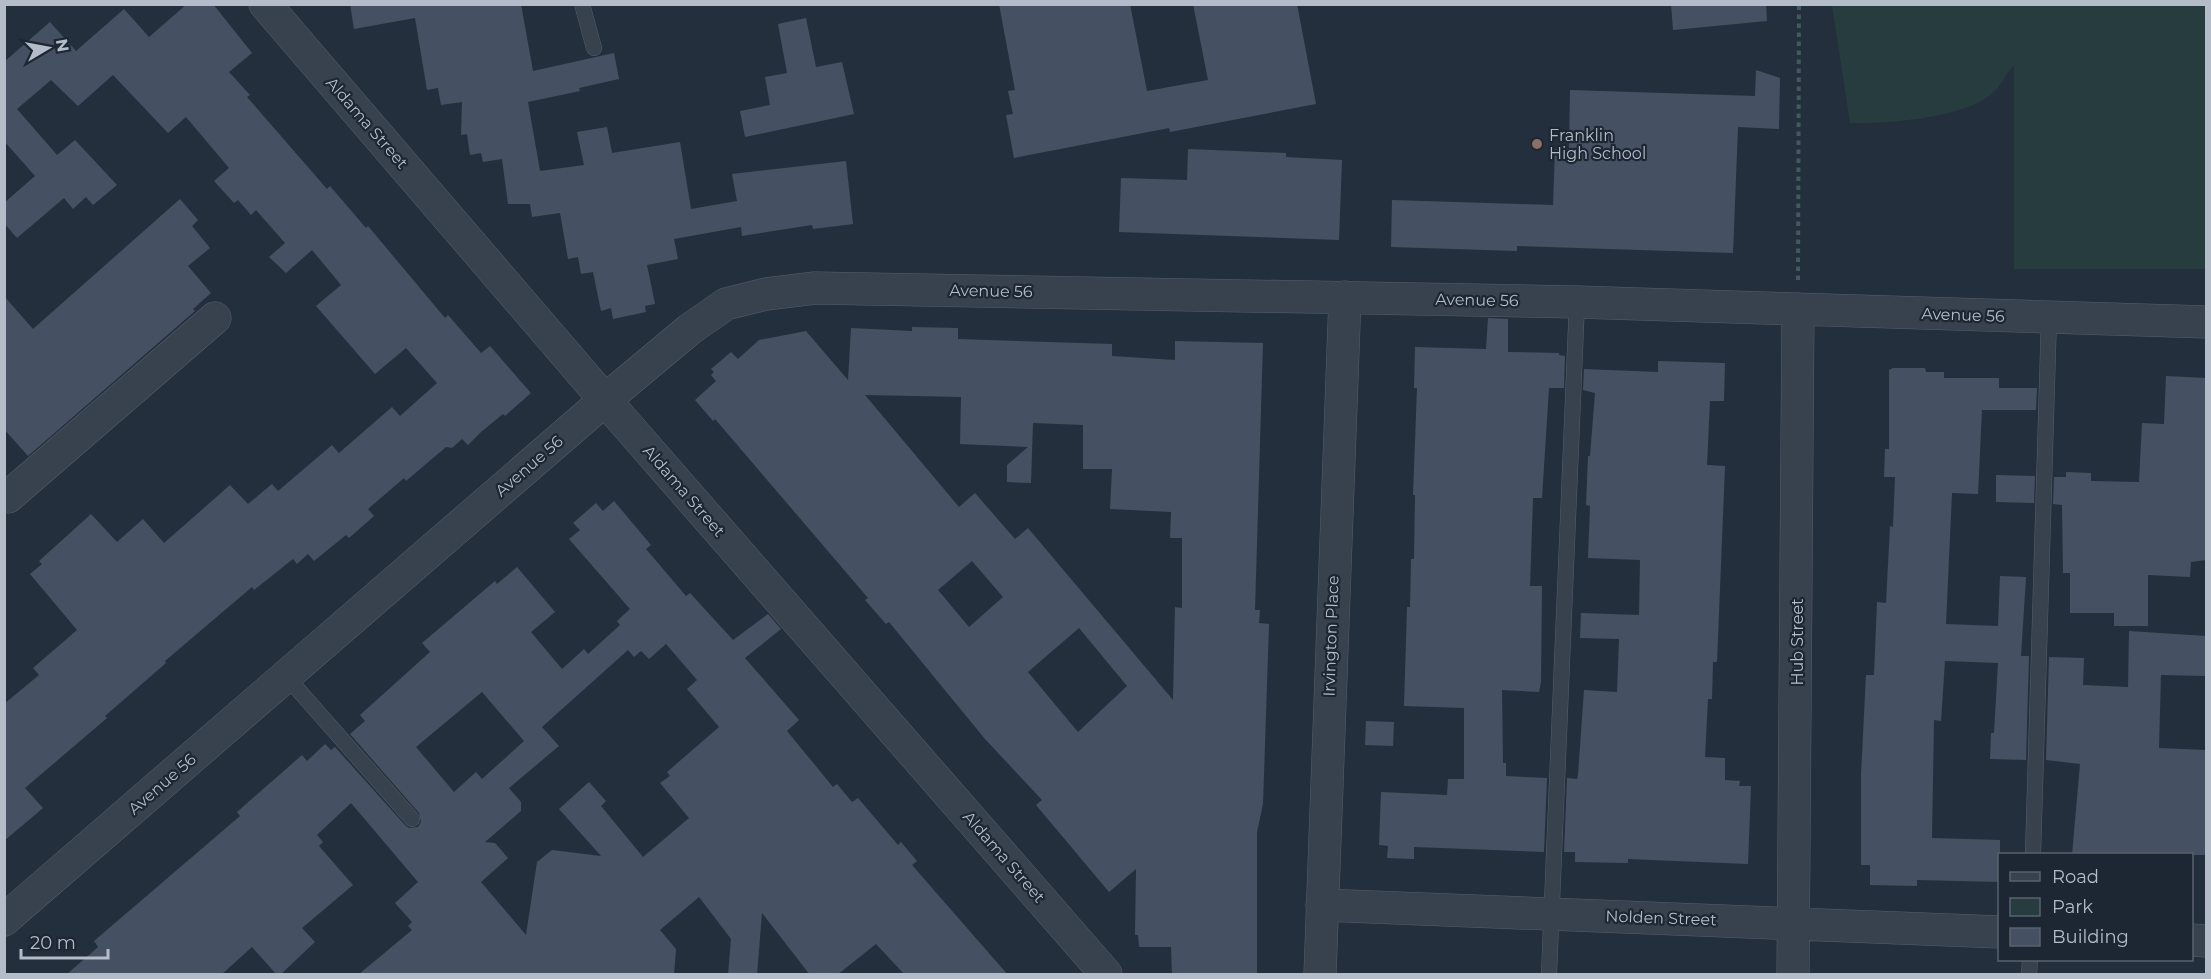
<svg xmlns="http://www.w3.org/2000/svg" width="2211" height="979" font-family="Montserrat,sans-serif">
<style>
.green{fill:#263c3f}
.building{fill:#455162;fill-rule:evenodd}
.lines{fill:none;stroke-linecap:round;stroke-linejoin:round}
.service-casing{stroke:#565f6c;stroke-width:16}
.minor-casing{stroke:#565f6c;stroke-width:33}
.path{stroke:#44595c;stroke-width:4;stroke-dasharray:4.5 4.5;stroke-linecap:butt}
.service{stroke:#38414e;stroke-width:15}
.minor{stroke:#38414e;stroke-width:32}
.education-dot{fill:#8d6e63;stroke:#1d2633;stroke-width:2}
.labels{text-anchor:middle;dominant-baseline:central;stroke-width:4.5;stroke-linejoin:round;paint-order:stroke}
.street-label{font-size:16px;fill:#b4bcc9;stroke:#1d2633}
.poi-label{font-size:16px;fill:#b4bcc9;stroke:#1d2633;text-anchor:start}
</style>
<rect width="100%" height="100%" fill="#242f3e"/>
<!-- green -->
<path class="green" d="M 1832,5 L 2206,5 L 2206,269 L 2014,269 L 2014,65 C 2007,72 2002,84 1995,91 C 1969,118 1886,124 1850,123 Z"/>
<!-- building -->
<path class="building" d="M 187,4 L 213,4 L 252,53 L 229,72 L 250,95 L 247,97 L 327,189 L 330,186 L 366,228 L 368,226 L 445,318 L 448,315 L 481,353 L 490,346 L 531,393 L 505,416 L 503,414 L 481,432 L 468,445 L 462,439 L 452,448 L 446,447 L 406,481 L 404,478 L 368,509 L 374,516 L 349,538 L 346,535 L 314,561 L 308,554 L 297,564 L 293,559 L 254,590 L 252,587 L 165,661 L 166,663 L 105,716 L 107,718 L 25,788 L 43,808 L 4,841 L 4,704 L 39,675 L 33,668 L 77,630 L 30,574 L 42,564 L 39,561 L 91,514 L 117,542 L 143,519 L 164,543 L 230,485 L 248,504 L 272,484 L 278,491 L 332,445 L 339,453 L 392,407 L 400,416 L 437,383 L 406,348 L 375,374 L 316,306 L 341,285 L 312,250 L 286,273 L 269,257 L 285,243 L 256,210 L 251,215 L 238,200 L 234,203 L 214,181 L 229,168 L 186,117 L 168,133 L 113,75 L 78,106 L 51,80 L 17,109 L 57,155 L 75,140 L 117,185 L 93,205 L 86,197 L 73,209 L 64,198 L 17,238 L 4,223 L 4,203 L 35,176 L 4,141 L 4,62 L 50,22 L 76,51 L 124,9 L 149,37 Z
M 350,4 L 521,4 L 533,71 L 614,53 L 619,79 L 579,88 L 580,91 L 528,102 L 540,171 L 584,165 L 577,132 L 607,127 L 612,153 L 680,142 L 691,209 L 737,201 L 732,174 L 846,161 L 853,224 L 813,229 L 812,225 L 742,236 L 741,227 L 674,239 L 678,259 L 647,265 L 655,304 L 645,306 L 646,312 L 613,319 L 611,308 L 601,311 L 593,272 L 581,274 L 578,257 L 568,259 L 560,213 L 532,217 L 530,204 L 508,204 L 502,159 L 483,162 L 481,153 L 470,155 L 467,134 L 461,135 L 462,102 L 441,105 L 438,88 L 427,90 L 415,18 L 354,29 Z
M 999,4 L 1130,4 L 1147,91 L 1208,80 L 1193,4 L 1297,4 L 1316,104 L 1170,132 L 1169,128 L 1014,158 L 1006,115 L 1013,114 L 1008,91 L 1015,90 Z
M 1671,4 L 1766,4 L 1767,21 L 1673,30 Z
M 806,18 L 816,67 L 842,62 L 854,114 L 745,137 L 740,111 L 770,105 L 765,77 L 787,73 L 778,24 Z
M 1756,70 L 1780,78 L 1779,129 L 1738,127 L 1733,253 L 1517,246 L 1517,251 L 1391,247 L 1392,200 L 1553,205 L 1555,149 L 1569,149 L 1570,90 L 1755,96 Z
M 1188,149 L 1286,153 L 1286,157 L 1342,160 L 1339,240 L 1119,232 L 1121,178 L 1187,180 Z
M 180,199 L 198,220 L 192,226 L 210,248 L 188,266 L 211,293 L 193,309 L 195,311 L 28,456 L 4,429 L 4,296 L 33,329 Z
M 1488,318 L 1508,319 L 1508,352 L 1559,353 L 1559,355 L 1565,356 L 1564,388 L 1549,388 L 1542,498 L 1533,498 L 1530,586 L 1542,586 L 1541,682 L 1539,692 L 1502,690 L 1503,763 L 1506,763 L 1506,776 L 1547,778 L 1544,852 L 1414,847 L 1414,859 L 1387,858 L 1388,846 L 1379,845 L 1381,792 L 1447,795 L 1448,779 L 1464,779 L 1464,708 L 1404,706 L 1407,607 L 1410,607 L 1411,559 L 1414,559 L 1415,495 L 1413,495 L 1417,388 L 1414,388 L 1415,347 L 1486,349 Z
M 912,327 L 958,328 L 958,339 L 1112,344 L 1112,356 L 1175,360 L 1175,341 L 1263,343 L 1255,610 L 1260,610 L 1259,623 L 1269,624 L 1263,804 L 1257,832 L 1257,975 L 1172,975 L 1171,947 L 1139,947 L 1138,935 L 1135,935 L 1136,869 L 1109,892 L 1036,805 L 1042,800 L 985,739 L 889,622 L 886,624 L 865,600 L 868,598 L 715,419 L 713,421 L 695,400 L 716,381 L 711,375 L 714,372 L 711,369 L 731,352 L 738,359 L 759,340 L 806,331 L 848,380 L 851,328 L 912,331 ZM 865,395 L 961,397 L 960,444 L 1028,447 L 1007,465 L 1007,482 L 1031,483 L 1033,423 L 1083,425 L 1083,469 L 1112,469 L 1110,509 L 1171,512 L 1170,538 L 1182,538 L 1182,608 L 1175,607 L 1173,700 L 1028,528 L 1015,539 L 975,493 L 959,507 ZM 972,561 L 1003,597 L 969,627 L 938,590 ZM 1079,628 L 1127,686 L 1078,732 L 1028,672 Z
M 1658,361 L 1725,363 L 1724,401 L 1710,401 L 1707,465 L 1725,466 L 1717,662 L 1713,662 L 1712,699 L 1708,699 L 1705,757 L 1725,758 L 1725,780 L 1740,781 L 1739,786 L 1751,786 L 1748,864 L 1628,859 L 1628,863 L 1575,862 L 1575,852 L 1564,852 L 1567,778 L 1577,779 L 1578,775 L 1584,690 L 1617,692 L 1619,639 L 1580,638 L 1581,613 L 1639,615 L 1640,560 L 1588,558 L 1590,506 L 1586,505 L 1588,456 L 1590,456 L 1595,393 L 1583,390 L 1584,369 L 1658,372 Z
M 1893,368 L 1925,368 L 1926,372 L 1944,372 L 1944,378 L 1999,378 L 1999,388 L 2037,388 L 2036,410 L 1982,410 L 1978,494 L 1952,493 L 1946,624 L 1998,626 L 2000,576 L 2026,577 L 2021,656 L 2029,656 L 2026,760 L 1990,759 L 1991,733 L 1994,733 L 1998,663 L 1945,661 L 1941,721 L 1934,720 L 1932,838 L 2000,840 L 2000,882 L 1917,880 L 1917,886 L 1870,885 L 1870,865 L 1861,865 L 1861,775 L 1866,675 L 1874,675 L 1877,602 L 1886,603 L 1890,526 L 1893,527 L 1895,477 L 1884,477 L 1885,449 L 1889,449 L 1889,370 Z
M 2166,376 L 2206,378 L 2206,560 L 2191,562 L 2190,577 L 2148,575 L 2148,626 L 2114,626 L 2114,613 L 2070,613 L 2070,573 L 2063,573 L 2062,505 L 2053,504 L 2054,477 L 2066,477 L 2066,472 L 2091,473 L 2091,481 L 2139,482 L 2142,423 L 2164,424 Z
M 1996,475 L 2035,476 L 2034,503 L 1996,502 Z
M 614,501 L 651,545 L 646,549 L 686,596 L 690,593 L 733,640 L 768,614 L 781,629 L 745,658 L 799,720 L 787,731 L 833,787 L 837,784 L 852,802 L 858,798 L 898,845 L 901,842 L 917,861 L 912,865 L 1008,975 L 905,975 L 876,944 L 837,975 L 810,975 L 762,913 L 757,975 L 728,975 L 731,939 L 699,897 L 660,930 L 676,949 L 674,975 L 358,975 L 412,930 L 408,926 L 412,922 L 395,903 L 418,882 L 351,803 L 317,835 L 323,842 L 319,846 L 353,885 L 302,928 L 315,942 L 280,975 L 277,975 L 252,947 L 221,975 L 66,975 L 98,947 L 94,941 L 240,816 L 237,812 L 302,755 L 307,761 L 325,744 L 331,750 L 335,747 L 405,825 L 409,828 L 418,827 L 421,822 L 419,813 L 350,734 L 365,721 L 360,715 L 430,652 L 422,643 L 495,581 L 497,584 L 517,567 L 555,612 L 531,632 L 562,669 L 584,649 L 588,654 L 620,625 L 617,621 L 630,609 L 569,539 L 580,530 L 573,523 L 596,503 L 603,511 ZM 666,644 L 697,680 L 687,689 L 719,727 L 667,772 L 670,776 L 660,783 L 689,818 L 643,857 L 601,806 L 606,801 L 589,782 L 559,809 L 601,856 L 552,850 L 537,862 L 526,935 L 481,882 L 508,858 L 495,843 L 485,842 L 521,811 L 521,802 L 509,788 L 559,746 L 542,727 L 628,650 L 634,657 L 641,651 L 649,659 ZM 482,692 L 524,741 L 482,779 L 476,772 L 454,792 L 416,747 Z
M 2129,631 L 2206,636 L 2206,676 L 2161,675 L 2159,748 L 2206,750 L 2206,855 L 2072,855 L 2080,764 L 2046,760 L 2049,657 L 2084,658 L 2083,685 L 2128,687 Z
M 1366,721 L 1394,722 L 1393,746 L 1365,745 Z"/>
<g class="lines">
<!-- service casing -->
<g class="service-casing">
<path id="service" d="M 582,4 L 594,48
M 286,676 L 412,819
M 2033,854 L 2049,317
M 1549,974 L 1577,302
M 2029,974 L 2030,960"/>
</g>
<!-- minor casing -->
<g class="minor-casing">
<path id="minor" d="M 265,4 L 605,400 L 1106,974
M 4,493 L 8,497 L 215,318
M 1322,905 L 2000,932
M 4,920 L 605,400 L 690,329 L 726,304 L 766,294 L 815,288 L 1577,302 L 2206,322
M 2192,940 L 2206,941
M 1320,974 L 1345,297
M 1793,974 L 1798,309"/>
</g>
<!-- path -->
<path class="path" d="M 1798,280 L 1799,4"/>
<!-- service -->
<use href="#service" class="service"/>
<!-- minor -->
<use href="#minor" class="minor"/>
</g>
<!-- markers -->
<circle class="education-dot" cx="1537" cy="144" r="6"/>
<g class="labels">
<!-- street labels -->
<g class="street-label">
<text transform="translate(367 123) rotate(49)">Aldama Street</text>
<text transform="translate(991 291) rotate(1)">Avenue 56</text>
<text transform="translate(1477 300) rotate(1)">Avenue 56</text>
<text transform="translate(1963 315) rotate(2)">Avenue 56</text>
<text transform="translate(529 466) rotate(-41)">Avenue 56</text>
<text transform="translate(684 491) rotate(49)">Aldama Street</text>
<text transform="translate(1331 636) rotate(-88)">Irvington Place</text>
<text transform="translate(1797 642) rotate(-90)">Hub Street</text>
<text transform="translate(162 784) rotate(-41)">Avenue 56</text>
<text transform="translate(1004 857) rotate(49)">Aldama Street</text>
<text transform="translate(1661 918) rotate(2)">Nolden Street</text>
</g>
<!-- poi labels -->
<g class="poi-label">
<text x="1549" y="135">Franklin<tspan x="1549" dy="18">High School</tspan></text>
</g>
</g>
<!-- border -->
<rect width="2211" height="979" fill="none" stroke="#b4bcc9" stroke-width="12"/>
<!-- legend -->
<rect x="1998" y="853" width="195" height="108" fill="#1d2633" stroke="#59626f" stroke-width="1.5"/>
<rect x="2010" y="872" width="30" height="9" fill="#38414e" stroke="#59626f" stroke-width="1.5"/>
<text x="2052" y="883" font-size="18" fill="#b4bcc9">Road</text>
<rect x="2010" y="898" width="30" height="18" fill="#263c3f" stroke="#59626f" stroke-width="1.5"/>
<text x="2052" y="913" font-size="18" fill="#b4bcc9">Park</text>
<rect x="2010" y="928" width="30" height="18" fill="#455162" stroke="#59626f" stroke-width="1.5"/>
<text x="2052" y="943" font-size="18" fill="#b4bcc9">Building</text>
<!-- north arrow -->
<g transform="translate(48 48) rotate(80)" stroke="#1d2633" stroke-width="4.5" paint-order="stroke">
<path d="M0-4.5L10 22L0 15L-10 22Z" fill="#b4bcc9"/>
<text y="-9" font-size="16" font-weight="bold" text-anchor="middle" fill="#b4bcc9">N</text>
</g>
<!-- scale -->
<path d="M21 949v9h87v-9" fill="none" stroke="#b4bcc9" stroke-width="3"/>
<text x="30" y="949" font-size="18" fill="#b4bcc9" stroke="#1d2633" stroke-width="4.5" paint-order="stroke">20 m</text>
</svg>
